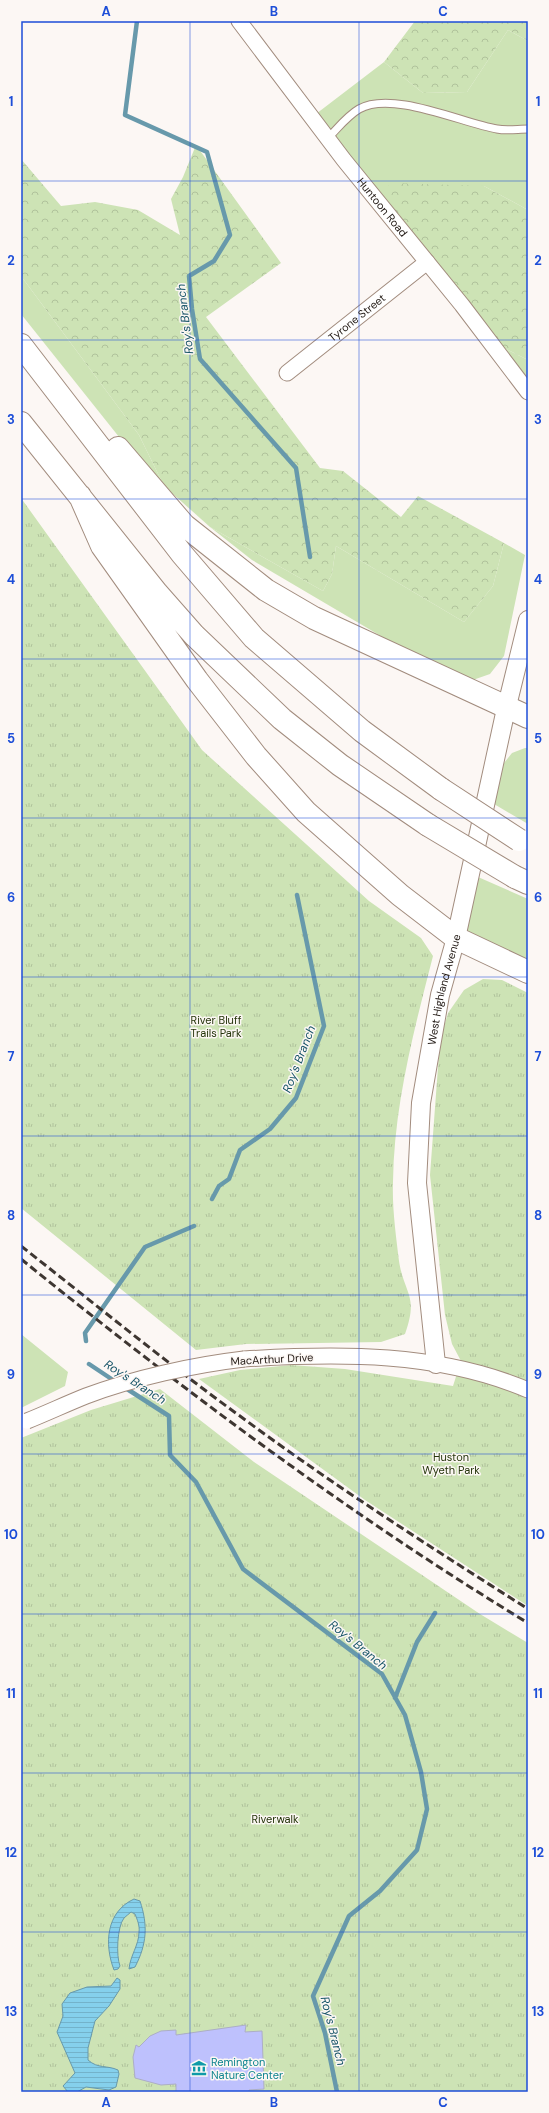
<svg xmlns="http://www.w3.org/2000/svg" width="549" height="2113" font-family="'DM Sans',sans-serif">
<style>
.green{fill:#cde3b5}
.forest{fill:url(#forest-crowns)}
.park{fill:url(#park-tufts)}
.water{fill:url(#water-rules);stroke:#6799ab}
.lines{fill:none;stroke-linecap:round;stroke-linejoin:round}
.stream{stroke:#6799ab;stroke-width:4.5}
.building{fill:#bec1fd;stroke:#acaec5}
.service-casing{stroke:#a28c7e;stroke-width:9}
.minor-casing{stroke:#a28c7e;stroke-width:17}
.tertiary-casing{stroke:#a28c7e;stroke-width:20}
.motorway-casing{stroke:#a28c7e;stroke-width:24}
.service{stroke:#fff;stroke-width:7}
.minor{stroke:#fff;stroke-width:15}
.tertiary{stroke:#fff;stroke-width:18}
.motorway{stroke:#fff;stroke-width:22}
.rail{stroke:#3e3631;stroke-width:3;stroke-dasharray:8 4;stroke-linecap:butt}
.minor-bridge-casing{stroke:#a28c7e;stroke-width:17;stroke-linecap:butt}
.motorway-bridge-casing{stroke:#a28c7e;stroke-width:24;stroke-linecap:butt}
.minor-bridge{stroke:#fff;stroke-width:15}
.motorway-bridge{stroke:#fff;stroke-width:22}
.grid{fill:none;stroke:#1d4ed8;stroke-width:1;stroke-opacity:0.55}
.labels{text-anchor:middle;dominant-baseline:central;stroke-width:3;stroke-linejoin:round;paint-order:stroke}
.street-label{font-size:11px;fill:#211914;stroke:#fcf7f4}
.park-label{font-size:11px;fill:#25350b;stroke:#fcf7f4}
.culture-label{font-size:11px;fill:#0d838f;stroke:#fcf7f4;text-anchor:start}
.water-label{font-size:12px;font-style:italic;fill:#165467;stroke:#fcf7f4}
.neatline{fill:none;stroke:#1d4ed8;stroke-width:1.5}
.grid-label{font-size:13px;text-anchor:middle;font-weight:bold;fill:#1d4ed8}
</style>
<defs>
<pattern id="forest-crowns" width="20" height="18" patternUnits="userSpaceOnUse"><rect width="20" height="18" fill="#cde3b5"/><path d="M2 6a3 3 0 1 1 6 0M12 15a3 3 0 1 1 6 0" fill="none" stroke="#b0c29b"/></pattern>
<pattern id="park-tufts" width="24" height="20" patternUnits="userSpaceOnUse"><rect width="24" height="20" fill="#cde3b5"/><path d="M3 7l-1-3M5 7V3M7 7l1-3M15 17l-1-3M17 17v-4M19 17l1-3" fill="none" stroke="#b0c29b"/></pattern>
<pattern id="water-rules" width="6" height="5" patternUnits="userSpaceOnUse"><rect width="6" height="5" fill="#85d0ec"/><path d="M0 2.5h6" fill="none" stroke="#73b2ca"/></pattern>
</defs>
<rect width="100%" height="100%" fill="#fcf7f4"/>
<!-- green -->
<path class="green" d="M 508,30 L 528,41 L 528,210 L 484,186 L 375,200 L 312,117 L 384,62 L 423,93 L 467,92 Z
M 21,276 L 139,435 L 164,486 L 135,457 L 21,314 Z
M 490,341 L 528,360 L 528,389 Z
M 210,527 L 323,591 L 332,574 L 336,546 L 464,622 L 493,586 L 504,543 L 525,555 L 504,656 L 490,674 L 470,681 L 447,675 L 252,560 Z
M 525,748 L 528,748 L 528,824 L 494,804 L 504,763 L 512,753 Z
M 478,877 L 528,899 L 528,974 L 464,929 Z
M 21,1334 L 68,1372 L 65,1386 L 21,1408 Z"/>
<!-- forest -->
<path class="forest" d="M 415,21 L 528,21 L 528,41 L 508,30 L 467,92 L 423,93 L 384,62 Z
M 196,145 L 281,263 L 206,317 L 320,468 L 343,471 L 401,517 L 418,496 L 504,543 L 493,586 L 464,622 L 336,546 L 332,574 L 323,591 L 210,527 L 164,486 L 139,435 L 21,276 L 21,159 L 61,206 L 95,202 L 138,210 L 180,235 L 171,199 L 183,177 Z
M 391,183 L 484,186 L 528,210 L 528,360 L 490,341 L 375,200 Z"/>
<!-- park -->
<path class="park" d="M 21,498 L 202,750 L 369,901 L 421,938 L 433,956 C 414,1030 394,1105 393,1182 C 392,1207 396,1236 399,1261 C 404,1294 419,1295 405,1334 L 381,1342 L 246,1344 L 196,1350 L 21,1208 Z
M 483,979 L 502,980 L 528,993 L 528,1606 L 365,1500 L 199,1379 L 240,1370 L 291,1365 L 345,1369 L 453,1386 L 461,1361 L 452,1344 L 445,1315 L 430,1175 L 440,1040 L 448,1013 L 464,990 Z
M 160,1389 L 254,1462 L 480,1614 L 528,1643 L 528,2092 L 21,2092 L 21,1438 L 91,1410 Z"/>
<!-- water -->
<path class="water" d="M 134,1899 L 140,1901 C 148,1925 147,1944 135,1967 L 129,1969 C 130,1956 139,1945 139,1932 C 140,1926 137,1919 135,1914 L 131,1912 C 129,1914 126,1916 124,1918 C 117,1927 116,1956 120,1966 L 118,1969 L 114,1970 C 104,1944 106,1912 134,1899 Z
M 117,1978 L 120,1980 L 120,1989 L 109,2006 L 95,2021 L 88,2048 L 88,2060 C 98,2069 107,2065 118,2070 L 119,2074 L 116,2087 L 109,2090 L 86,2087 L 77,2092 L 68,2092 L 63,2086 L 75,2073 L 57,2032 L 63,2016 L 62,2004 L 70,1993 L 87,1987 L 111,1986 Z"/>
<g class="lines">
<!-- stream -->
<path class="stream" d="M 137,21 L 125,115 L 207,152 L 230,235 L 214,261 L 189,276 L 192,309 L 200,359 L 296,468 L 310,557
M 212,1199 L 219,1186 L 229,1179 L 240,1150 L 270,1129 L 296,1098 L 324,1026 L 297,895
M 86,1341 L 85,1333 L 145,1247 L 194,1226
M 89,1364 L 116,1382
M 124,1387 L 169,1416 L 170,1455 L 196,1482 L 243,1569 L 382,1674 L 405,1715 L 421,1772 L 427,1809 L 417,1850 L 380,1891 L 349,1916 L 313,1996 L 325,2033 L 337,2092
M 395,1698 L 417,1642 L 435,1613"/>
</g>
<!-- building -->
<path class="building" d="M 246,2025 L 245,2032 L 262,2031 L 264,2089 L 249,2090 L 249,2092 L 176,2092 L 176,2084 L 161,2085 L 135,2078 L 133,2057 L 136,2045 L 139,2047 L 150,2036 L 161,2031 L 176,2030 L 176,2035 Z"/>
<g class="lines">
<!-- service casing -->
<g class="service-casing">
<path id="service" d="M 328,138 C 338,128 347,116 359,109 C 392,90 462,123 497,129 C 507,131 518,129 528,129"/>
</g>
<!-- minor casing -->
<g class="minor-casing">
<g id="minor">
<path id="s1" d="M 239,21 L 344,160 L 462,305 L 528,392"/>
<path id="s2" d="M 287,373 L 427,262"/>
<path d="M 244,1359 C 339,1353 439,1352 528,1390"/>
</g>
</g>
<!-- tertiary casing -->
<g class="tertiary-casing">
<g id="tertiary">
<path id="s3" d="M 436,1364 L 417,1183 L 421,1103 L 440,995 L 456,938 L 504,718 L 528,620"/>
</g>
</g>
<!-- motorway casing -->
<g class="motorway-casing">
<path id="motorway" d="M 21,345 L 182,554 L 254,638 L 362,731 L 441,789
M 21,423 L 157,593 L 194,635 L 282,719 L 340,765 L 428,825
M 118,448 L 184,525 L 266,590 L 314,618 L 528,717
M 80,496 L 102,546 L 197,680 L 256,756 L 306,812 L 400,895 L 456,938 L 528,972
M 515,877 L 528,883"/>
</g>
<!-- service -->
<use href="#service" class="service"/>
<!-- minor -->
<use href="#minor" class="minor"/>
<!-- tertiary -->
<use href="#tertiary" class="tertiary"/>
<!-- motorway -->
<use href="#motorway" class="motorway"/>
<!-- rail -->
<path class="rail" d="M 21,1246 C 95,1304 168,1364 244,1419 C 336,1487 432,1548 528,1609
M 21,1259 C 183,1390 350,1515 528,1623"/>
<!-- minor-bridge casing -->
<g class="minor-bridge-casing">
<path id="minor-bridge" d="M 27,1421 C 47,1413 66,1404 86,1396 C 134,1378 193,1365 244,1359"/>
</g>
<!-- motorway-bridge casing -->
<g class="motorway-bridge-casing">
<path id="motorway-bridge" d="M 441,789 L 519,840
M 428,825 L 515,877"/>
</g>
<!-- minor-bridge -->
<use href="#minor-bridge" class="minor-bridge"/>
<!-- motorway-bridge -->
<use href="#motorway-bridge" class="motorway-bridge"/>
</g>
<!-- grid -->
<path class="grid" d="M 190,21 L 190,2092M 359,21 L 359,2092M 21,181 L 528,181M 21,340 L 528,340M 21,499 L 528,499M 21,659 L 528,659M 21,818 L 528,818M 21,977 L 528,977M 21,1136 L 528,1136M 21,1295 L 528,1295M 21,1454 L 528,1454M 21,1614 L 528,1614M 21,1773 L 528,1773M 21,1932 L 528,1932"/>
<!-- icons -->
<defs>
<g id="museum-bare" transform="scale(1.2)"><path d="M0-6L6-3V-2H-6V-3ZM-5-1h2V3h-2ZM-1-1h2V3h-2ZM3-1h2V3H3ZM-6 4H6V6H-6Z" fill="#0f9aa8" stroke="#fcf7f4" stroke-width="2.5" paint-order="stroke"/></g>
</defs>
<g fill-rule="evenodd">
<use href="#museum-bare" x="199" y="2068"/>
</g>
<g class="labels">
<!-- street labels -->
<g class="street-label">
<text stroke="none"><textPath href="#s1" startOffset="235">Huntoon Road</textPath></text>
<text stroke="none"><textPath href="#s2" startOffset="89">Tyrone Street</textPath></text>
<text stroke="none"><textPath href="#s3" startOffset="378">West Highland Avenue</textPath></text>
<text transform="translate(272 1359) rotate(-3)">MacArthur Drive</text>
</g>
<!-- park labels -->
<g class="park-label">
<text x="216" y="1020">River Bluff<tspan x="216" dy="13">Trails Park</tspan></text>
<text x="451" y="1457">Huston<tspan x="451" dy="13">Wyeth Park</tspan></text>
<text x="275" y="1819">Riverwalk</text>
</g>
<!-- culture labels -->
<g class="culture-label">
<text x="211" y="2062">Remington<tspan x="211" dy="13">Nature Center</tspan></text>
</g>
<!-- water labels -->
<g class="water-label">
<text transform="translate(185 319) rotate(-97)">Roy's Branch</text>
<text transform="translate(299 1059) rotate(-69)">Roy's Branch</text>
<text transform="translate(135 1382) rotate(33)">Roy's Branch</text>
<text transform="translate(358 1645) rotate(39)">Roy's Branch</text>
<text transform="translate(333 2031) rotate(76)">Roy's Branch</text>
</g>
</g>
<!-- border -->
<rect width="549" height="2113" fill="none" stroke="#fcf7f4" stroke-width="44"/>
<rect x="22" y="22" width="505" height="2069" class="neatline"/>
<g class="grid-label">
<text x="106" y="16">A</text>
<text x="274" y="16">B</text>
<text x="443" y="16">C</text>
<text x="11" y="106">1</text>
<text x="538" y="106">1</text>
<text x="11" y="265">2</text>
<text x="538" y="265">2</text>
<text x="11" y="424">3</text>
<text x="538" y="424">3</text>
<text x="11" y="584">4</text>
<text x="538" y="584">4</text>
<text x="11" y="743">5</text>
<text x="538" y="743">5</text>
<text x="11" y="902">6</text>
<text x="538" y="902">6</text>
<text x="11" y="1061">7</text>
<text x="538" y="1061">7</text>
<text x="11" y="1220">8</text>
<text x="538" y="1220">8</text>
<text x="11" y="1379">9</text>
<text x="538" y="1379">9</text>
<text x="11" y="1539">10</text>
<text x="538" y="1539">10</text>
<text x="11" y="1698">11</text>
<text x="538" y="1698">11</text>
<text x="11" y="1857">12</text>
<text x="538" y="1857">12</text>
<text x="11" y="2016">13</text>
<text x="538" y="2016">13</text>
<text x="106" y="2107">A</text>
<text x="274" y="2107">B</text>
<text x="443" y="2107">C</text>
</g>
</svg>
